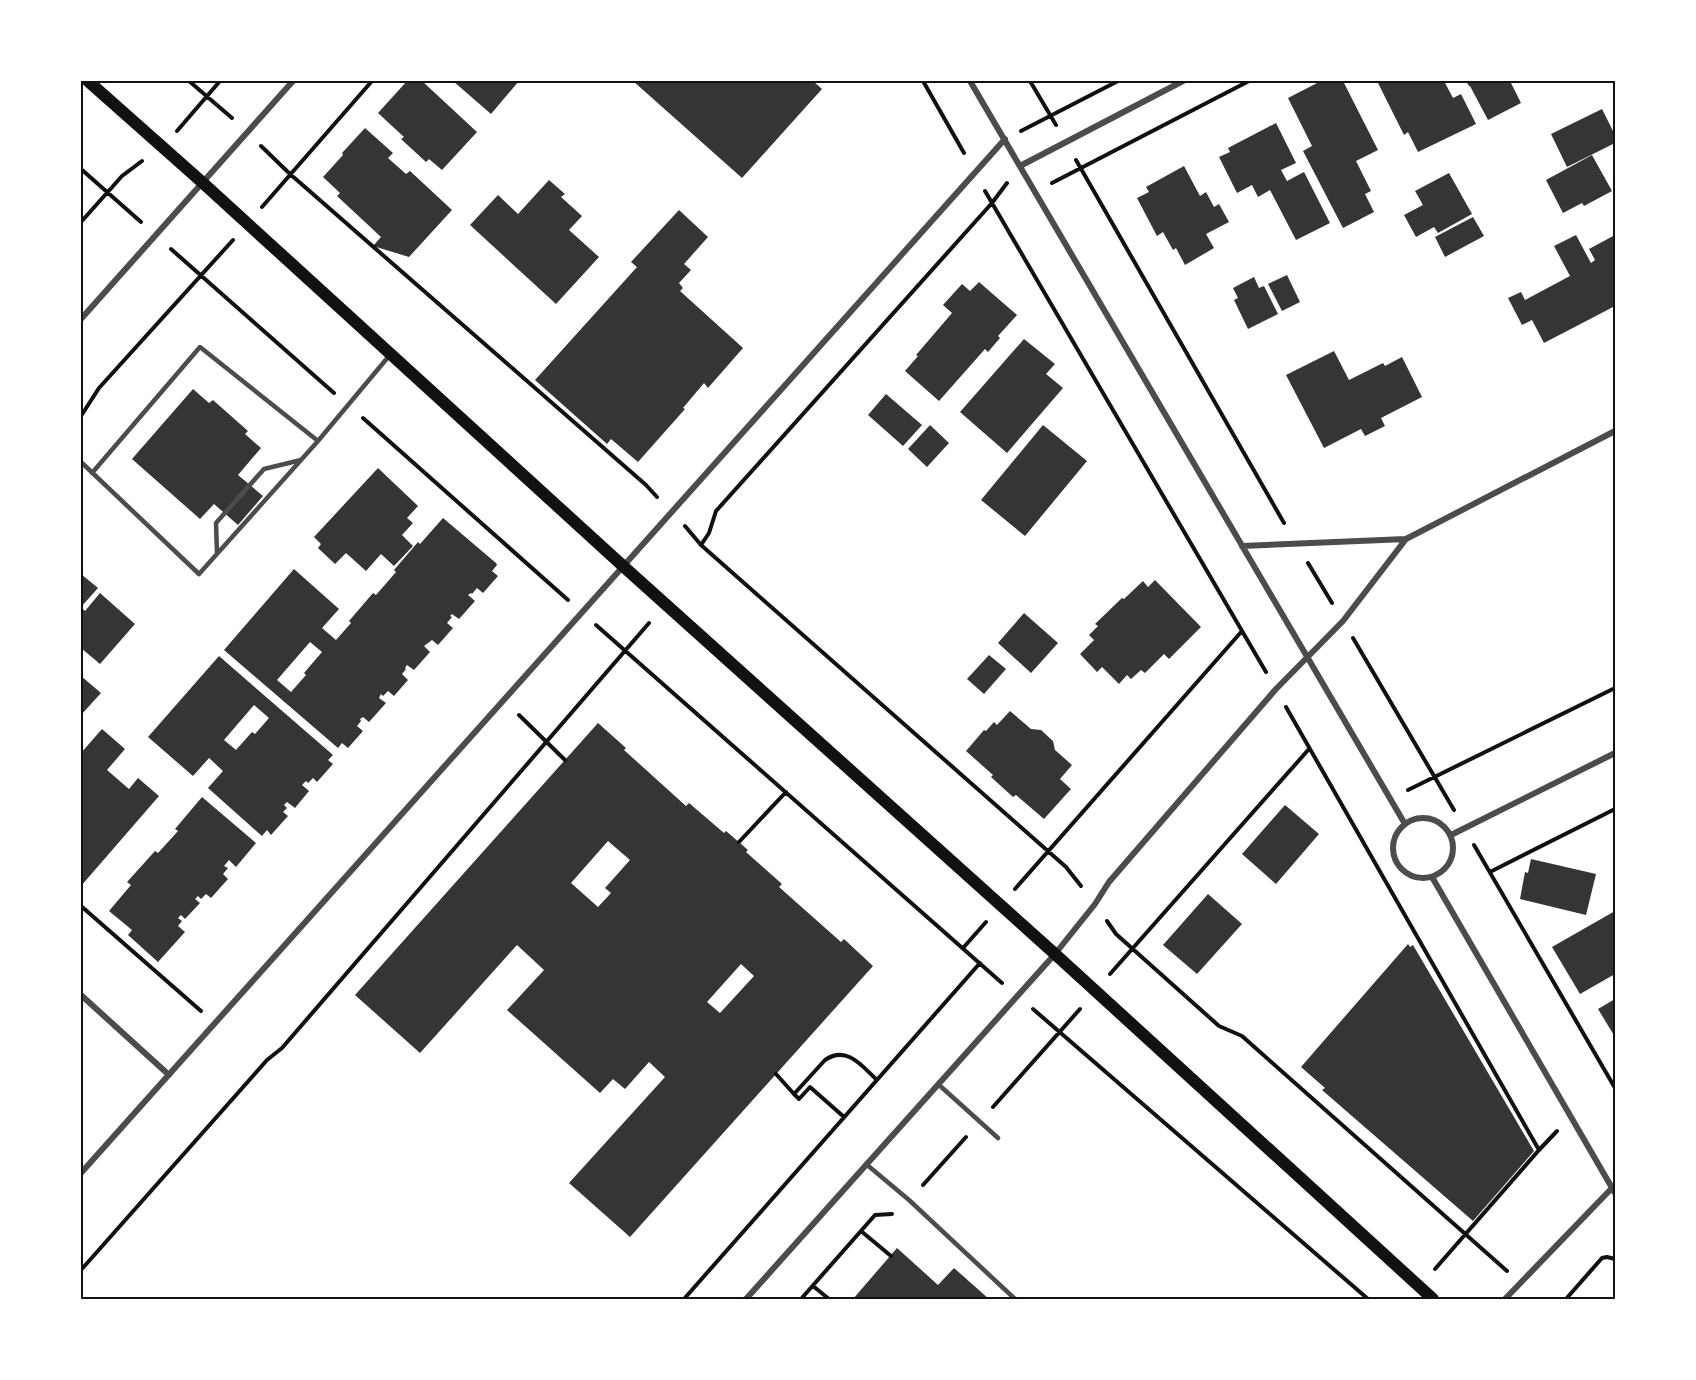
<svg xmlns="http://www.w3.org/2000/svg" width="1696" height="1380" font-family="Roboto,sans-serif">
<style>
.building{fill:#353535;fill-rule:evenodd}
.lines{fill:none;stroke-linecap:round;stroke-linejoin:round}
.path{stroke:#111;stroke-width:4}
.service{stroke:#4c4c4c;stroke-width:4.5}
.minor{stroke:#4c4c4c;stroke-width:6}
.secondary{stroke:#111;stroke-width:12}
.neatline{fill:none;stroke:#111;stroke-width:2}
</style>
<rect width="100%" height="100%" fill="#fff"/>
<!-- building -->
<path class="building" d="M 407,81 L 422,81 L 477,132 L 442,170 L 429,159 L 426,162 L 401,139 L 404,137 L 378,113 Z
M 453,81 L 519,81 L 491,114 Z
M 633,81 L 813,81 L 822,89 L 742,178 Z
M 1321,81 L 1343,81 L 1378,150 L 1356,161 L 1371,191 L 1365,194 L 1374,212 L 1343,228 L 1303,151 L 1312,146 L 1288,98 Z
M 1377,81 L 1444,81 L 1453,98 L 1461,94 L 1476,124 L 1418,152 L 1408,132 L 1404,135 Z
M 1466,81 L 1510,81 L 1521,103 L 1488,120 L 1470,86 L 1469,86 Z
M 1602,109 L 1615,135 L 1615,143 L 1567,167 L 1551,134 Z
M 1276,123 L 1296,163 L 1281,170 L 1287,181 L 1304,172 L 1330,223 L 1296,240 L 1270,190 L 1258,197 L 1252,185 L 1237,193 L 1219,157 L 1230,152 L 1228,148 Z
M 365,128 L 393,153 L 388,158 L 406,174 L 410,171 L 452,210 L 409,257 L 373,246 L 381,237 L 337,196 L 340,193 L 323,177 L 343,155 L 342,153 Z
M 1592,155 L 1612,191 L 1584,206 L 1582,203 L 1563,213 L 1546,180 Z
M 1184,166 L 1200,196 L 1206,192 L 1214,207 L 1219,204 L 1229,222 L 1206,234 L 1214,248 L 1185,265 L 1176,248 L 1173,250 L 1163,232 L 1157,236 L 1137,198 L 1149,192 L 1146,187 Z
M 1449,173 L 1472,214 L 1438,233 L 1434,227 L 1416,237 L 1404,215 L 1423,205 L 1415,191 Z
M 549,180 L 565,194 L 561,197 L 582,216 L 569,230 L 599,257 L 556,304 L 470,225 L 498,195 L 518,214 Z
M 679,210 L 708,237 L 684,264 L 691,270 L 679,283 L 683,288 L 680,291 L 743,348 L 708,388 L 704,383 L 683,408 L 685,409 L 638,462 L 611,439 L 607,444 L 535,380 L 637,267 L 631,262 Z
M 1473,217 L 1484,236 L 1445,257 L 1435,237 Z
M 1576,235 L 1591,263 L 1595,260 L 1589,249 L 1615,235 L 1615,306 L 1544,343 L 1532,320 L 1522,325 L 1508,298 L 1521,292 L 1525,300 L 1570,276 L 1554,246 Z
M 1287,275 L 1300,302 L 1282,311 L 1268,284 Z
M 1254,277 L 1259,288 L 1264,286 L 1278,314 L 1248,329 L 1234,300 L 1238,298 L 1233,288 Z
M 979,282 L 1017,315 L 998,336 L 1000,338 L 988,352 L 985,349 L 939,401 L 905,371 L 918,356 L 916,355 L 952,313 L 943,305 L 962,284 L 970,291 Z
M 1024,339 L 1055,364 L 1046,374 L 1063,388 L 1007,453 L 960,412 Z
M 1334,351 L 1349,380 L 1383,363 L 1385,366 L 1402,357 L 1422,397 L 1381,418 L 1385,426 L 1365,436 L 1361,429 L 1324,448 L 1286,375 Z
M 193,389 L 209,403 L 213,400 L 248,431 L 245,434 L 261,448 L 238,475 L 263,496 L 238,525 L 214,504 L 200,519 L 132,459 Z
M 886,394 L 922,425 L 903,446 L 868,415 Z
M 930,425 L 949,443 L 927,467 L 908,449 Z
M 1043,425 L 1087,461 L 1025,536 L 981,500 Z
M 378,468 L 418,506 L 407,518 L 413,523 L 402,535 L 413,546 L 394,566 L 381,554 L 366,571 L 346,553 L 335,564 L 318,548 L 321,544 L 314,537 Z
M 443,518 L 496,563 L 497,565 L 492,571 L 498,576 L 483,593 L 477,588 L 472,594 L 471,593 L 468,595 L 475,601 L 459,619 L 452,614 L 450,616 L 452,617 L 447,623 L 453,628 L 438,645 L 432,640 L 424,646 L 430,652 L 414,670 L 407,665 L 405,668 L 406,669 L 402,674 L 408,680 L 394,696 L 388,691 L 383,696 L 381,694 L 379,698 L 386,703 L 369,722 L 363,717 L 360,719 L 361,721 L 357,726 L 363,731 L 348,748 L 342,743 L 338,748 L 224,650 L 294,569 L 339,609 L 322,628 L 336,640 L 351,623 L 349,621 L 373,593 L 376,595 L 396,572 L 394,570 L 418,542 L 420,544 ZM 310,642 L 322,652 L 304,673 L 306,675 L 291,692 L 277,680 Z
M 81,574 L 98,588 L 81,607 L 85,611 L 100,593 L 135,624 L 100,664 L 81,648 Z
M 1155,580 L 1201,627 L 1169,659 L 1164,654 L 1145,673 L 1141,670 L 1131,679 L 1127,675 L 1119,684 L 1102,667 L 1097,672 L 1080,654 L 1094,640 L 1089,635 L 1098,626 L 1095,624 L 1122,598 L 1124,599 L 1143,581 L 1148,587 Z
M 1024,613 L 1058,643 L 1031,673 L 998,643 Z
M 989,655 L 1006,669 L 984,694 L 967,679 Z
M 219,656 L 333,755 L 328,760 L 333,764 L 317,782 L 313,778 L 308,783 L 306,781 L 302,785 L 309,791 L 295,808 L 287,802 L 284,805 L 287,808 L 283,812 L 288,816 L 271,835 L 267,830 L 262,836 L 208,788 L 223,771 L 209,758 L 193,776 L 148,737 ZM 254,705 L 269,718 L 255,734 L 252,732 L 236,750 L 224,740 Z
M 81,676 L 101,693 L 81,715 Z
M 1010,711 L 1031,729 L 1041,730 L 1053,741 L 1055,750 L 1072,765 L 1060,779 L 1071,789 L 1044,819 L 1016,795 L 1013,797 L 991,777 L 993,775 L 966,751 L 984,730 L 986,731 L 994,722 L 997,725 Z
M 598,723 L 626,748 L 624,750 L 686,806 L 689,803 L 724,833 L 726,831 L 748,850 L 746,852 L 782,884 L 779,887 L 841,942 L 844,939 L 873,966 L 630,1237 L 569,1183 L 665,1077 L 649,1062 L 625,1089 L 613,1079 L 600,1093 L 507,1010 L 544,970 L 517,945 L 420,1053 L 355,995 ZM 608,841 L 630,860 L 605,888 L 611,893 L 598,907 L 571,883 ZM 741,964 L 754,976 L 720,1013 L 707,1002 Z
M 102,729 L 125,749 L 107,770 L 129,789 L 138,778 L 159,796 L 81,886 L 81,753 Z
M 202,797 L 256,843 L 236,867 L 229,860 L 224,866 L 228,868 L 223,874 L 228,879 L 211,898 L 206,894 L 201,899 L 198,896 L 195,899 L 200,903 L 185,919 L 181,915 L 178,918 L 182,921 L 178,926 L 185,932 L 158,962 L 128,935 L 132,930 L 109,911 L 131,885 L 127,882 L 155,851 L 158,853 L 178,831 L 175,829 Z
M 1285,805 L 1319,834 L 1276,884 L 1242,854 Z
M 1531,859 L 1596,874 L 1586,915 L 1520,899 L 1525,872 L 1528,873 Z
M 1208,894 L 1242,924 L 1197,974 L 1163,945 Z
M 1615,911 L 1615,974 L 1580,994 L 1552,947 Z
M 1408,944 L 1410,947 L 1413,945 L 1534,1151 L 1473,1221 L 1322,1090 L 1325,1088 L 1301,1067 Z
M 1615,999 L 1615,1037 L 1598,1009 Z
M 897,1248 L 938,1285 L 954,1268 L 989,1299 L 853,1299 Z"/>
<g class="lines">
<!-- path -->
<path class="path" d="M 189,81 L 232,118
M 923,81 L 964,153
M 1030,81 L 1056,125
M 177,131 L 220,81
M 1021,131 L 1118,81
M 261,146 L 290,174 L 646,485 L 657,497
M 1076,160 L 1284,523
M 81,169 L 141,222
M 1052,183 L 1249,81
M 985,191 L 1266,672
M 262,207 L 372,81
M 81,222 L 122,176 L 142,161
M 171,249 L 334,393
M 81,416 L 99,388 L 233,240
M 363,418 L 568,600
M 685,526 L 701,545 L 1066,867 L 1081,886
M 701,545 L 709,533 L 716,511 L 992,203 L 1007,183
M 1308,563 L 1332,603
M 596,625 L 1002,983
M 1353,638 L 1454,810
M 1286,707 L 1539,1150 L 1557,1131
M 519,715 L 565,760
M 1408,790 L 1615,688
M 739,842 L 786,792
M 1474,845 L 1615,1088
M 1490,872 L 1615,809
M 1015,889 L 1242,631
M 81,906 L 201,1011
M 1107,921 L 1116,934 L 1219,1026 L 1242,1036 L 1507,1271
M 963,948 L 986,922
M 1110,974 L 1309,749
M 1033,1009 L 1368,1299
M 776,1074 L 794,1094 L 825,1060 C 847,1045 862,1066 877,1080
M 794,1094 L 799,1099 L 810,1087 L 844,1117
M 993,1107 L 1080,1009
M 923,1185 L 966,1137
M 861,1231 L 891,1256
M 1435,1269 L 1539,1150
M 81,1270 L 267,1060 L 282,1048 L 649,623
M 813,1286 L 829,1299
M 684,1299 L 980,963
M 801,1299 L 875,1215 L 892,1214
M 1566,1299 L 1602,1258 L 1607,1257 L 1615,1259"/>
<!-- service -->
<path class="service" d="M 81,462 L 199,574 L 318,441 L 389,356
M 92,473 L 200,347 L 318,441
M 217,553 L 216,523 L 264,469 L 301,460
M 938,1084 L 998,1138
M 866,1164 L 909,1200 L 1015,1299"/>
<!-- minor -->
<path class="minor" d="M 970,81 L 1405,824
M 1020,166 L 1183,81
M 81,319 L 293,81
M 1242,546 L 1406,539 L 1615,431
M1393 848a30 30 0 1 1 60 0a30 30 0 1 1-60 0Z
M 1451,835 L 1615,753
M 1432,877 L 1615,1193
M 81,995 L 169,1075
M 81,1173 L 1005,139
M 746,1299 L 1055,954 L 1095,904 L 1109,882 L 1276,689 L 1343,621 L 1406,539
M 1505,1299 L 1612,1188"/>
<!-- secondary -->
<path class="secondary" d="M 88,81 L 203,183 L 623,566 L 1055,954 L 1433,1299"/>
</g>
<!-- border -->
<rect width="1696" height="1380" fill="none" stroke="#ffffff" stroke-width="165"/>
<rect x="82" y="82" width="1532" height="1216" class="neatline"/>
</svg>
